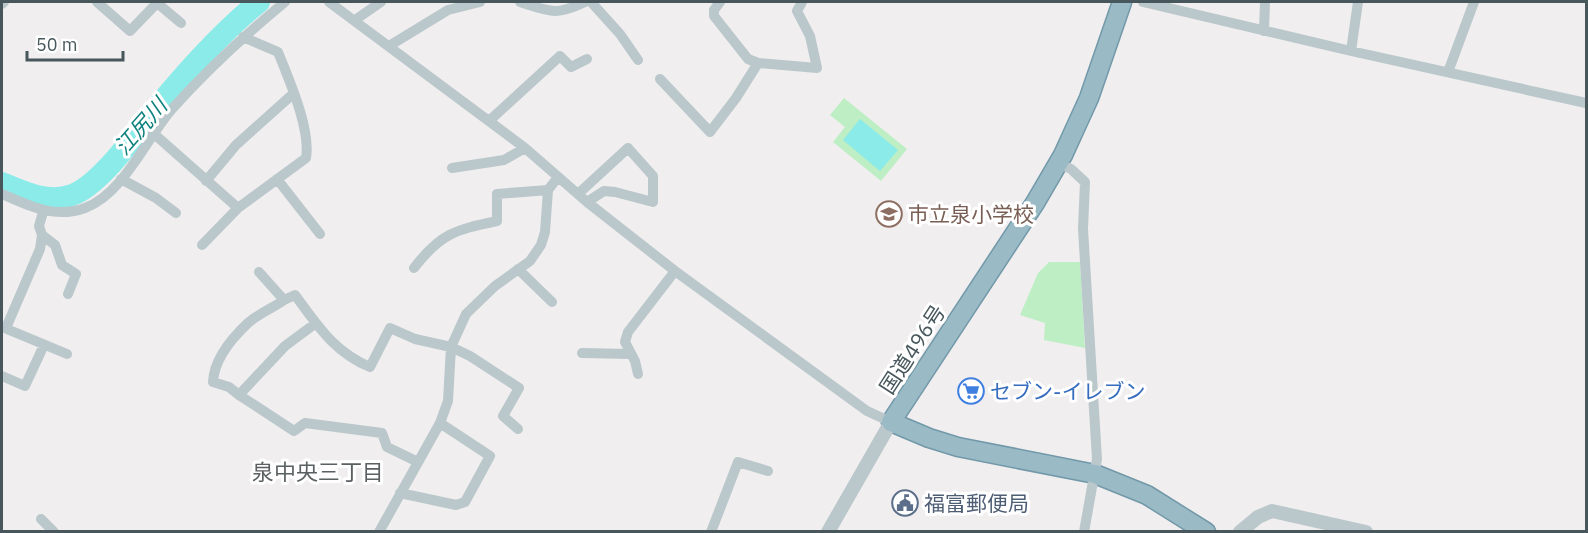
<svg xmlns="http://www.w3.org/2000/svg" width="1588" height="533" font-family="'IBM Plex Sans','Noto Sans JP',sans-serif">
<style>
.green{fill:#bdeec4}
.water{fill:#8bebe8}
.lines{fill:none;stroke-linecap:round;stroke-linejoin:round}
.river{stroke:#8bebe8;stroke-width:22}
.trunk-casing{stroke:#7299a9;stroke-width:21}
.minor{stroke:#bac7cb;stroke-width:10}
.tertiary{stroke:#bac7cb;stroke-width:14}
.trunk{stroke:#9abac5;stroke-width:18}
.labels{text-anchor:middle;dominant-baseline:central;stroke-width:6;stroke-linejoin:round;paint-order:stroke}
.education-label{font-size:21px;fill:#785e54;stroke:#fff;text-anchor:start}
.street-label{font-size:21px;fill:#47575c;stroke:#fff}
.shop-label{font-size:21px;fill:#366cbe;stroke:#fff;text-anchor:start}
.service-label{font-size:21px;fill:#4e5e75;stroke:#fff;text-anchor:start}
.water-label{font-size:22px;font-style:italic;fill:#0f827f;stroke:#fff}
.neighbourhood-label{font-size:22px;fill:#5b6163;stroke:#fff}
</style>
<rect width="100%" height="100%" fill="#f1eeef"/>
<!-- green -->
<path class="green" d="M 844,98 L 907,149 L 881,181 L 833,142 L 845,127 L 830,115 Z
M 1049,262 L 1080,262 L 1085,348 L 1044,340 L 1045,323 L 1020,315 L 1038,273 Z"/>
<!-- water -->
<path class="water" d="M 860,119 L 898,150 L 880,171 L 843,140 Z"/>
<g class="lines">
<!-- river -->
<path class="river" d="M 2,183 C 23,192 49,204 72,195 C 105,183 149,115 175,86 C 201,56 228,27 259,2"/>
<!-- trunk casing -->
<g class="trunk-casing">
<path id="trunk" d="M 1122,2 L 1089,98 L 1063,155 L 1035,203 L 891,422 L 929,438 L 958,447 L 1095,474 L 1147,495 L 1206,532"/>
</g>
<!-- minor -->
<path class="minor" d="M 97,2 L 130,31 L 157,3 L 181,23
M 329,2 L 525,148 L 587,202 L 675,271 L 867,411 L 891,422
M 520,2 C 551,12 555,16 585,2
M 591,2 L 620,34 L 638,60
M 720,2 L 714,10 L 714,16 L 748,59 L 758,63 L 817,68 L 810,36 L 797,11 L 802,2
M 1143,2 L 1351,51 L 1586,103
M 2,4 L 4,2
M 355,20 L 381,2
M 1264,31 L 1265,2
M 389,46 L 448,10 L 480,2
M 1351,51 L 1358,2
M 1448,72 L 1474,2
M 660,79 L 710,132 L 736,98 L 758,63
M 489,121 L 560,56 L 571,67 L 587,59
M 153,133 L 238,208 L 306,158 C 311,129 289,80 278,52 L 243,37
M 1058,163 L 1071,169 L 1085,182 L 1083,229 L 1097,459 L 1084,532
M 452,168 L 504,160 L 525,148
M 121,179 L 156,198 L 176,213
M 277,179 L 320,234
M 206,181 L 236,145 L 294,93
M 2,194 C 29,206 55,219 85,208 C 123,194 146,139 172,109 C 207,70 245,35 285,2
M 578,194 L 628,148 L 653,176 L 653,202 L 615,192 L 604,191 L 587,202
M 42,235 L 55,245 L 62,265 L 76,274 L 68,294
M 202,245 L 238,208
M 414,268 C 441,233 455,230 497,221 L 497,194 L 548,190
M 518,269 L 552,302
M 259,272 L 284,300 L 295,295 C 318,326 334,352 370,367 L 390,328 L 415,339 L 451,347 L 470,356 L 519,388 L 503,416 L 518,429
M 316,323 L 285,346 L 239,395 L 294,431 L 305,423 L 382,433 L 387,447 L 418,462
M 2,327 L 67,354
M 6,328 L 40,249 L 42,235 L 39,226 L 43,212
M 582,353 L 630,354
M 638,374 L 635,361 L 625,342 L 628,332 L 675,271
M 2,376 L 25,386 L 44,345
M 239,395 L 229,387 L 213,382 C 214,360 232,338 248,323 C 258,314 273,308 284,300
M 400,493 L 456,505 L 465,502 L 490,456 L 440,423
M 41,519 L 54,532
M 379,532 L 440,423 L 448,401 L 451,347 L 466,314 L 495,286 L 530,261 L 541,245 L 545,232 L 548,190 L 558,177
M 711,532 L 738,462 L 768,471"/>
<!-- tertiary -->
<path class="tertiary" d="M 828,532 L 891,422
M 1240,532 L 1258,517 L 1272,511 L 1366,532"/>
<!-- trunk -->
<use href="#trunk" class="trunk"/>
</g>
<!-- icons -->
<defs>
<g id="school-ring" transform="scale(1.35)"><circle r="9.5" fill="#fff" stroke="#8d6e63" stroke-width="1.5"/><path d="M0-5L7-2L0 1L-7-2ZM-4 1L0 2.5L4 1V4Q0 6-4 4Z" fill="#8d6e63"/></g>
<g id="supermarket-ring" transform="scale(1.35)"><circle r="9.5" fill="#fff" stroke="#3f7fe0" stroke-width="1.5"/><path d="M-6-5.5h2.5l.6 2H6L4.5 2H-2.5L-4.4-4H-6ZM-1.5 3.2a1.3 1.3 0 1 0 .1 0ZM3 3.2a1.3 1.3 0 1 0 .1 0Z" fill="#3f7fe0"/></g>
<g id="civic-ring" transform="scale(1.35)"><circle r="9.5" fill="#fff" stroke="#5c6f8a" stroke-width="1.5"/><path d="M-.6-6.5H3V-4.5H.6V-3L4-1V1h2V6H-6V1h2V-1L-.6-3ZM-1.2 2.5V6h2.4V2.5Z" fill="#5c6f8a"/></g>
</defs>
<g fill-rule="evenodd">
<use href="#school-ring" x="889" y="214"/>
<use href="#supermarket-ring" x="971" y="391"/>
<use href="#civic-ring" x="905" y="503"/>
</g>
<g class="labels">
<!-- education labels -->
<g class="education-label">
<text x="908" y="214">市立泉小学校</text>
</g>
<!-- street labels -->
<g class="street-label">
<text transform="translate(912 349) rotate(-57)">国道496号</text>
</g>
<!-- shop labels -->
<g class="shop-label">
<text x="990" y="391">セブン-イレブン</text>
</g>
<!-- service labels -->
<g class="service-label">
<text x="924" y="503">福富郵便局</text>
</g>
<!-- water labels -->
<g class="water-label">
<text transform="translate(140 126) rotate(-49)">江尻川</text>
</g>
<!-- neighbourhood labels -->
<g class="neighbourhood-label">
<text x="318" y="471">泉中央三丁目</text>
</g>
</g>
<!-- border -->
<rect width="1588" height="533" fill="none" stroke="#47575c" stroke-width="6"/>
<!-- scale -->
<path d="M27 51v9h96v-9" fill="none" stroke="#47575c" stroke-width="3"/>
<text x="36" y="51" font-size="18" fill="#47575c" stroke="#ffffff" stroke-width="4.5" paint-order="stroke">50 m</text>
</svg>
